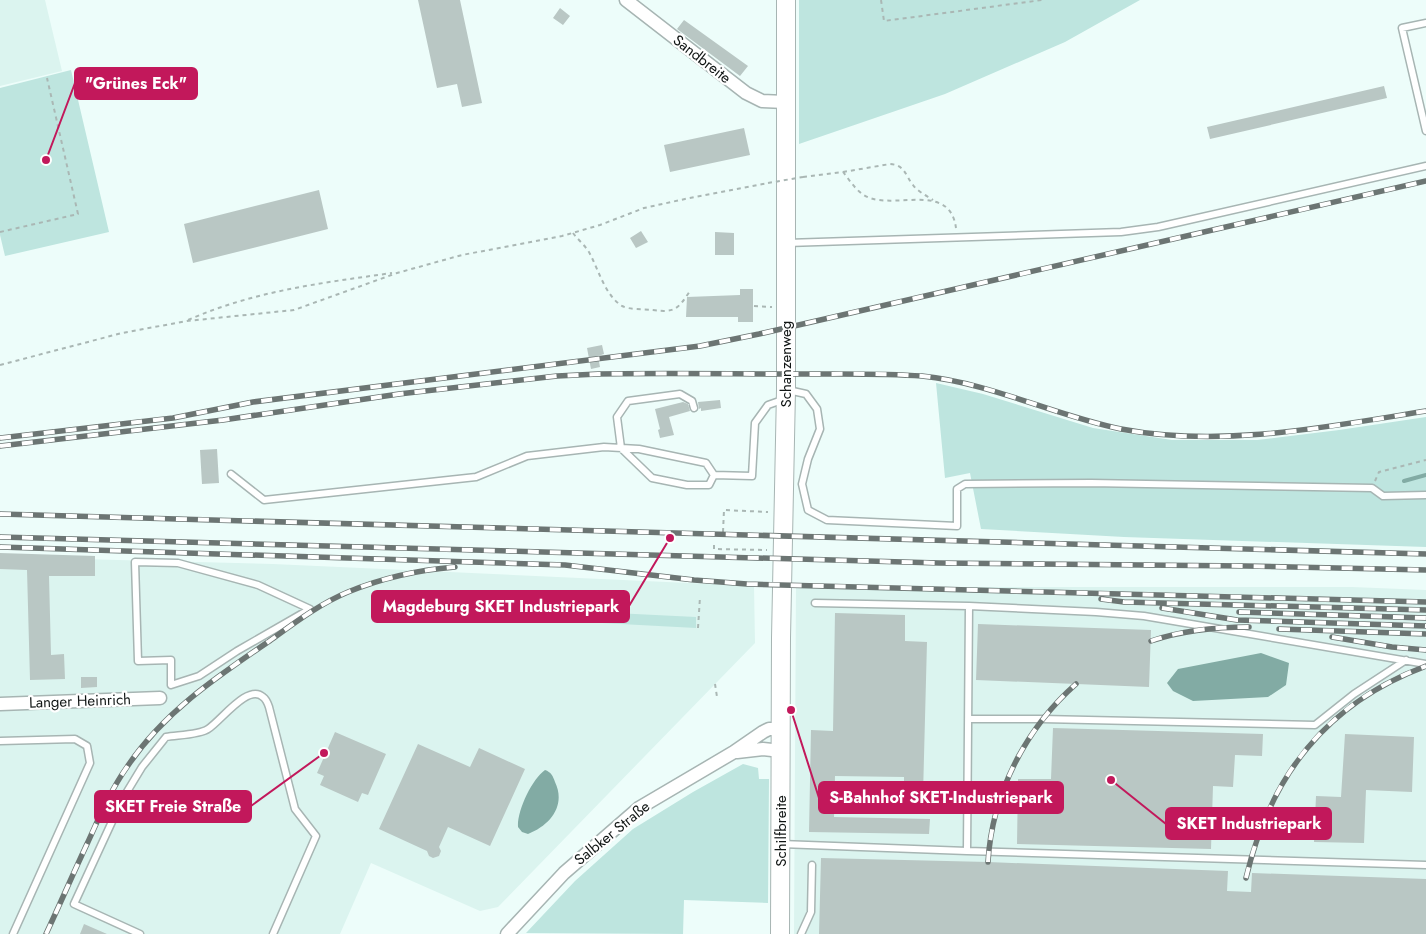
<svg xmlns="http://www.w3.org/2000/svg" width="1426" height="934" font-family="Jost,sans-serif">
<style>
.built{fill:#dbf4ef}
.green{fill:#bee5df}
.water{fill:#82aba4}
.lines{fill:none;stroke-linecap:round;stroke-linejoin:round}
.stream{stroke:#82aba4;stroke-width:4}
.building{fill:#b9c7c4}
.lane-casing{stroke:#a7b5b3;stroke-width:9}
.street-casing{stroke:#a7b5b3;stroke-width:15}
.secondary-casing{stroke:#a7b5b3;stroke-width:20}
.path{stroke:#aab7b4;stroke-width:2;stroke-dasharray:4 4;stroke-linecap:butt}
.lane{stroke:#fff;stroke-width:6}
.street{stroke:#fff;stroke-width:12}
.secondary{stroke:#fff;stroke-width:18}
.rail-casing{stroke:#6c7573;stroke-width:5.5}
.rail{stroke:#fff;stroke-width:4;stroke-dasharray:11;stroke-linecap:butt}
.path-bridge{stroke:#aab7b4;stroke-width:2;stroke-dasharray:4 4;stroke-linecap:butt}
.labels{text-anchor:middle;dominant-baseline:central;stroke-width:4.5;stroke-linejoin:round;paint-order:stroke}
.street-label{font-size:15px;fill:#0f1413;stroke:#fff}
.leader{fill:none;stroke:#c2185b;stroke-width:2}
.callout-dot{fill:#c2185b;stroke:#fff;stroke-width:2}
.callout{fill:#c2185b;stroke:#c2185b;stroke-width:2}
.callout-label{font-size:16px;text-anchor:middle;font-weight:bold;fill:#fff}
</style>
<rect width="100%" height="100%" fill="#edfdfa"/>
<!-- built -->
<path class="built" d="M 0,0 L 45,0 L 62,71 L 0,86 Z
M 0,557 L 273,564 L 754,586 L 755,643 L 498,907 L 480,911 L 371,863 L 340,934 L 0,934 Z
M 796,587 L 1352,587 L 1426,590 L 1426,934 L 794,934 Z"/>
<!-- green -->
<path class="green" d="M 799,0 L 1140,0 L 1065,42 L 945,94 L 799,144 Z
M 71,70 L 109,232 L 5,256 L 0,235 L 0,88 Z
M 936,383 L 983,394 L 1093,428 L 1172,440 L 1257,440 L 1339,430 L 1426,417 L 1426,547 L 1124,537 L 981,529 L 970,473 L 945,478 Z
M 455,592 L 455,605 L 696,617 L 696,628 L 434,614 C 436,601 443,595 455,592 Z
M 743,764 L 758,768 L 759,779 L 769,779 L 768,903 L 684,900 L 683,934 L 526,933 L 575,881 L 633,829 L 693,792 Z"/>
<!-- water -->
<path class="water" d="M 1261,653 L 1289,663 L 1286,685 L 1268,697 L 1193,701 L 1173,691 L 1167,683 L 1178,669 Z
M 545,770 C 551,772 553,776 555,782 C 566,805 551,825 528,834 L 522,832 L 518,827 C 517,811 532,779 545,770 Z"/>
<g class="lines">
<!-- stream -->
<path class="stream" d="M 1404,481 L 1426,475"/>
</g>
<!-- building -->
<path class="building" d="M 418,0 L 460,0 L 482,103 L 462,107 L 457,84 L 437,88 Z
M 560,8 L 570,16 L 563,25 L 553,18 Z
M 684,20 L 748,66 L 740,76 L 677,29 Z
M 1384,86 L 1387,98 L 1210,139 L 1207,127 Z
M 744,128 L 750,155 L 670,172 L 664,145 Z
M 319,190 L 328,229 L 193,263 L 184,224 Z
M 641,231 L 648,242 L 636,248 L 630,238 Z
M 715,232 L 734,233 L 734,255 L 715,255 Z
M 740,289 L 753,289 L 753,322 L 738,322 L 738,317 L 686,317 L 687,297 L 740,295 Z
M 602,345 L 604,354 L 598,356 L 600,367 L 591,369 L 587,348 Z
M 720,400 L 721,408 L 701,411 L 701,408 L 699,409 L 698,402 Z
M 683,402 L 688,404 L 690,411 L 669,417 L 674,435 L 660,438 L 658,430 L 660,429 L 655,409 Z
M 217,449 L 219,483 L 202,484 L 200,450 Z
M 0,553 L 95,556 L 95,576 L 49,576 L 51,655 L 64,654 L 65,679 L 30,680 L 27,570 L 0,569 Z
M 835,613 L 905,615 L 905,641 L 927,642 L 923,795 L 904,795 L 904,777 L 835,776 L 834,817 L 930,819 L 929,834 L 809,832 L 811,730 L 833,731 Z
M 978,624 L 1151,630 L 1149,687 L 976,680 Z
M 81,677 L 97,677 L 97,687 L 81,688 Z
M 1053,728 L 1263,734 L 1262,756 L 1235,755 L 1233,787 L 1213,786 L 1211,849 L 1017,844 L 1018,779 L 1051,779 Z
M 335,732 L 386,754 L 368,795 L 362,793 L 358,802 L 320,785 L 324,776 L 317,773 Z
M 1345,734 L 1414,737 L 1412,792 L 1366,790 L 1364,843 L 1314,842 L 1316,796 L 1341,797 Z
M 418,744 L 470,767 L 479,748 L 525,769 L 490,846 L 448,827 L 439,847 L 441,851 L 439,856 L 433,858 L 429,856 L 427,851 L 379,829 Z
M 821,858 L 988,862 L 1228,871 L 1227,891 L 1251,892 L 1252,873 L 1426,879 L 1426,934 L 819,934 Z
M 84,924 L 107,934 L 80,934 Z"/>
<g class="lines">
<!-- lane casing -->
<g class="lane-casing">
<path id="lane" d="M 1426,23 L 1402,28 L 1426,131
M 787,243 L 1121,232 L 1158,227 L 1426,166
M 788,390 L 806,394 L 817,409 L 820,429 L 808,459 L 802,484 L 808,510 L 827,520 L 957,526 L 957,489 L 965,484 L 1091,483 L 1372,488 L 1383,496 L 1426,495
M 694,408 L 692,401 L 680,394 L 628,401 L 617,417 L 621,448 L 652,478 L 687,485 L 709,485 L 714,475
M 231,474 L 264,500 L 476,477 L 527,456 L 604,447 L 639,449 L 706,463 L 714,475
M 714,475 L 752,476 L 755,423 L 768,405 L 785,399
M 135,562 L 178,563 L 258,585 L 310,609 L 237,651 L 199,676 L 171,685 L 171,660 L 138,661 Z
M 969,606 L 1096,612 L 1144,616 L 1426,664
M 968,719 L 1042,719 L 1315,725 L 1354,694 L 1406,660
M 0,741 L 75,739 L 87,746 L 90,763 L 13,934
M 781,844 L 967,851 L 969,606 L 815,603
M 967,851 L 1426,865
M 140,934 L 74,904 L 122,800 L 142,767 L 166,737 C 177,735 199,735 208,729 C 221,721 248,683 263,697 C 266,699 268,704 269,707 L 295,809 L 316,836 L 273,934
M 801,934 L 811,912 L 812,865"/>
</g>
<!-- street casing -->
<g class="street-casing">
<path id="street" d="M 626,0 L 746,93 L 762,101 L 785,102
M 0,704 L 160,698
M 737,752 L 763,749 L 781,751
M 507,934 L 564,873 L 639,808 L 734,752 L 763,732 L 769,729 L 781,729"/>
</g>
<!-- secondary casing -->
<g class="secondary-casing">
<path id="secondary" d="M 780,934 L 781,638 L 786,390 L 786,0"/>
</g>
<!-- path -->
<path class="path" d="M 881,0 L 884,21 L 1042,0
M 843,172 L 890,164 C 905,165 905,175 913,185 C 917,191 927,196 933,200
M 803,177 L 843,172 C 851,182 858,194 870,198 C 899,208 950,183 956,228
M 0,232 L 78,214 L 47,78
M 573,233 C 578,240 586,246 590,254 C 599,271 605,295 622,306 C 630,310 644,309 653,310 C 675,313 678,309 690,291
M 754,306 L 772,307
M 188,320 C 254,291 321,283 392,273
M 0,365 L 122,333 L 187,321 L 294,310 L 397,273 L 462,255 L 562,236 L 600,225 L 644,208 L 685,199 L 768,183
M 1375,481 L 1379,472 L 1426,460
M 723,532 L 724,510 L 768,512
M 714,545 L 714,549 L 767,550
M 698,628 L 700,597
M 715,684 L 717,697"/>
<!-- lane -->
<use href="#lane" class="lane"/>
<!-- street -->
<use href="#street" class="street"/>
<!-- secondary -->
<use href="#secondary" class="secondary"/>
<!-- rail casing -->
<g class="rail-casing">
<path id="rail" d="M 0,438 L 173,418 L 253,402 L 700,346 L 759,334 L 1426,181
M 0,446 L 223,420 L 399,394 L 557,376 L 598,374 C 666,373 733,374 800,374 C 841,374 882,373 922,376 C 991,383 1053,415 1121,429 C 1221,448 1327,427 1426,411
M 0,514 L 1426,554
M 0,537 L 939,563 L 1246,566 L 1426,570
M 0,547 L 565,565 L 694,580 L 747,584 L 1426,602
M 1101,599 L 1124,602 L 1426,610
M 1162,608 L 1237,620 L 1426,626
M 1239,612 L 1426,618
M 1279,629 L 1426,634
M 1332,637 L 1392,647 L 1426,650
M 1151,641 C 1184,630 1215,627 1249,627
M 988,862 C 992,794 1025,729 1076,684
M 1246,878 C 1270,776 1326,703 1426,666
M 46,934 C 60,904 73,874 87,844 C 99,818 110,791 127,767 C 163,713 215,678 268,642 C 293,624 319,604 348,592 C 382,578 418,570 455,567"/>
</g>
<!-- rail -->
<use href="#rail" class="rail"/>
<!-- path-bridge -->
<path class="path-bridge" d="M 768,183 L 803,177"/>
</g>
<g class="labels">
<!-- street labels -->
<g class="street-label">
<text transform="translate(702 59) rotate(38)">Sandbreite</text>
<text transform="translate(786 364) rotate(-90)">Schanzenweg</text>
<text transform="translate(80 701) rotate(-2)">Langer Heinrich</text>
<text transform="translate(781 831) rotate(-90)">Schilfbreite</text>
<text transform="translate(612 833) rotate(-39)">Salbker Straße</text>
</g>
</g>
<!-- callouts -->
<path class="leader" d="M46 160L75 83M670 538L629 606M791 710L819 798M324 753L251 806M1111 780L1166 824"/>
<g class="callout-dot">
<circle cx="46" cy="160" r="5"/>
<circle cx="670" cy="538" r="5"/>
<circle cx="791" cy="710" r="5"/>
<circle cx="324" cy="753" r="5"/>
<circle cx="1111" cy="780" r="5"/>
</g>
<g class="callout">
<rect x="75" y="68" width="122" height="31" rx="5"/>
<rect x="372" y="591" width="257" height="31" rx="5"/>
<rect x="819" y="782" width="244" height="31" rx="5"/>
<rect x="95" y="791" width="156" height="31" rx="5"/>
<rect x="1166" y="808" width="165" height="31" rx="5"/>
</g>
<g class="callout-label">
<text x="136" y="89">"Grünes Eck"</text>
<text x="501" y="612">Magdeburg SKET Industriepark</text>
<text x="941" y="803">S-Bahnhof SKET-Industriepark</text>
<text x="173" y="812">SKET Freie Straße</text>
<text x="1249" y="829">SKET Industriepark</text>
</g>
</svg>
